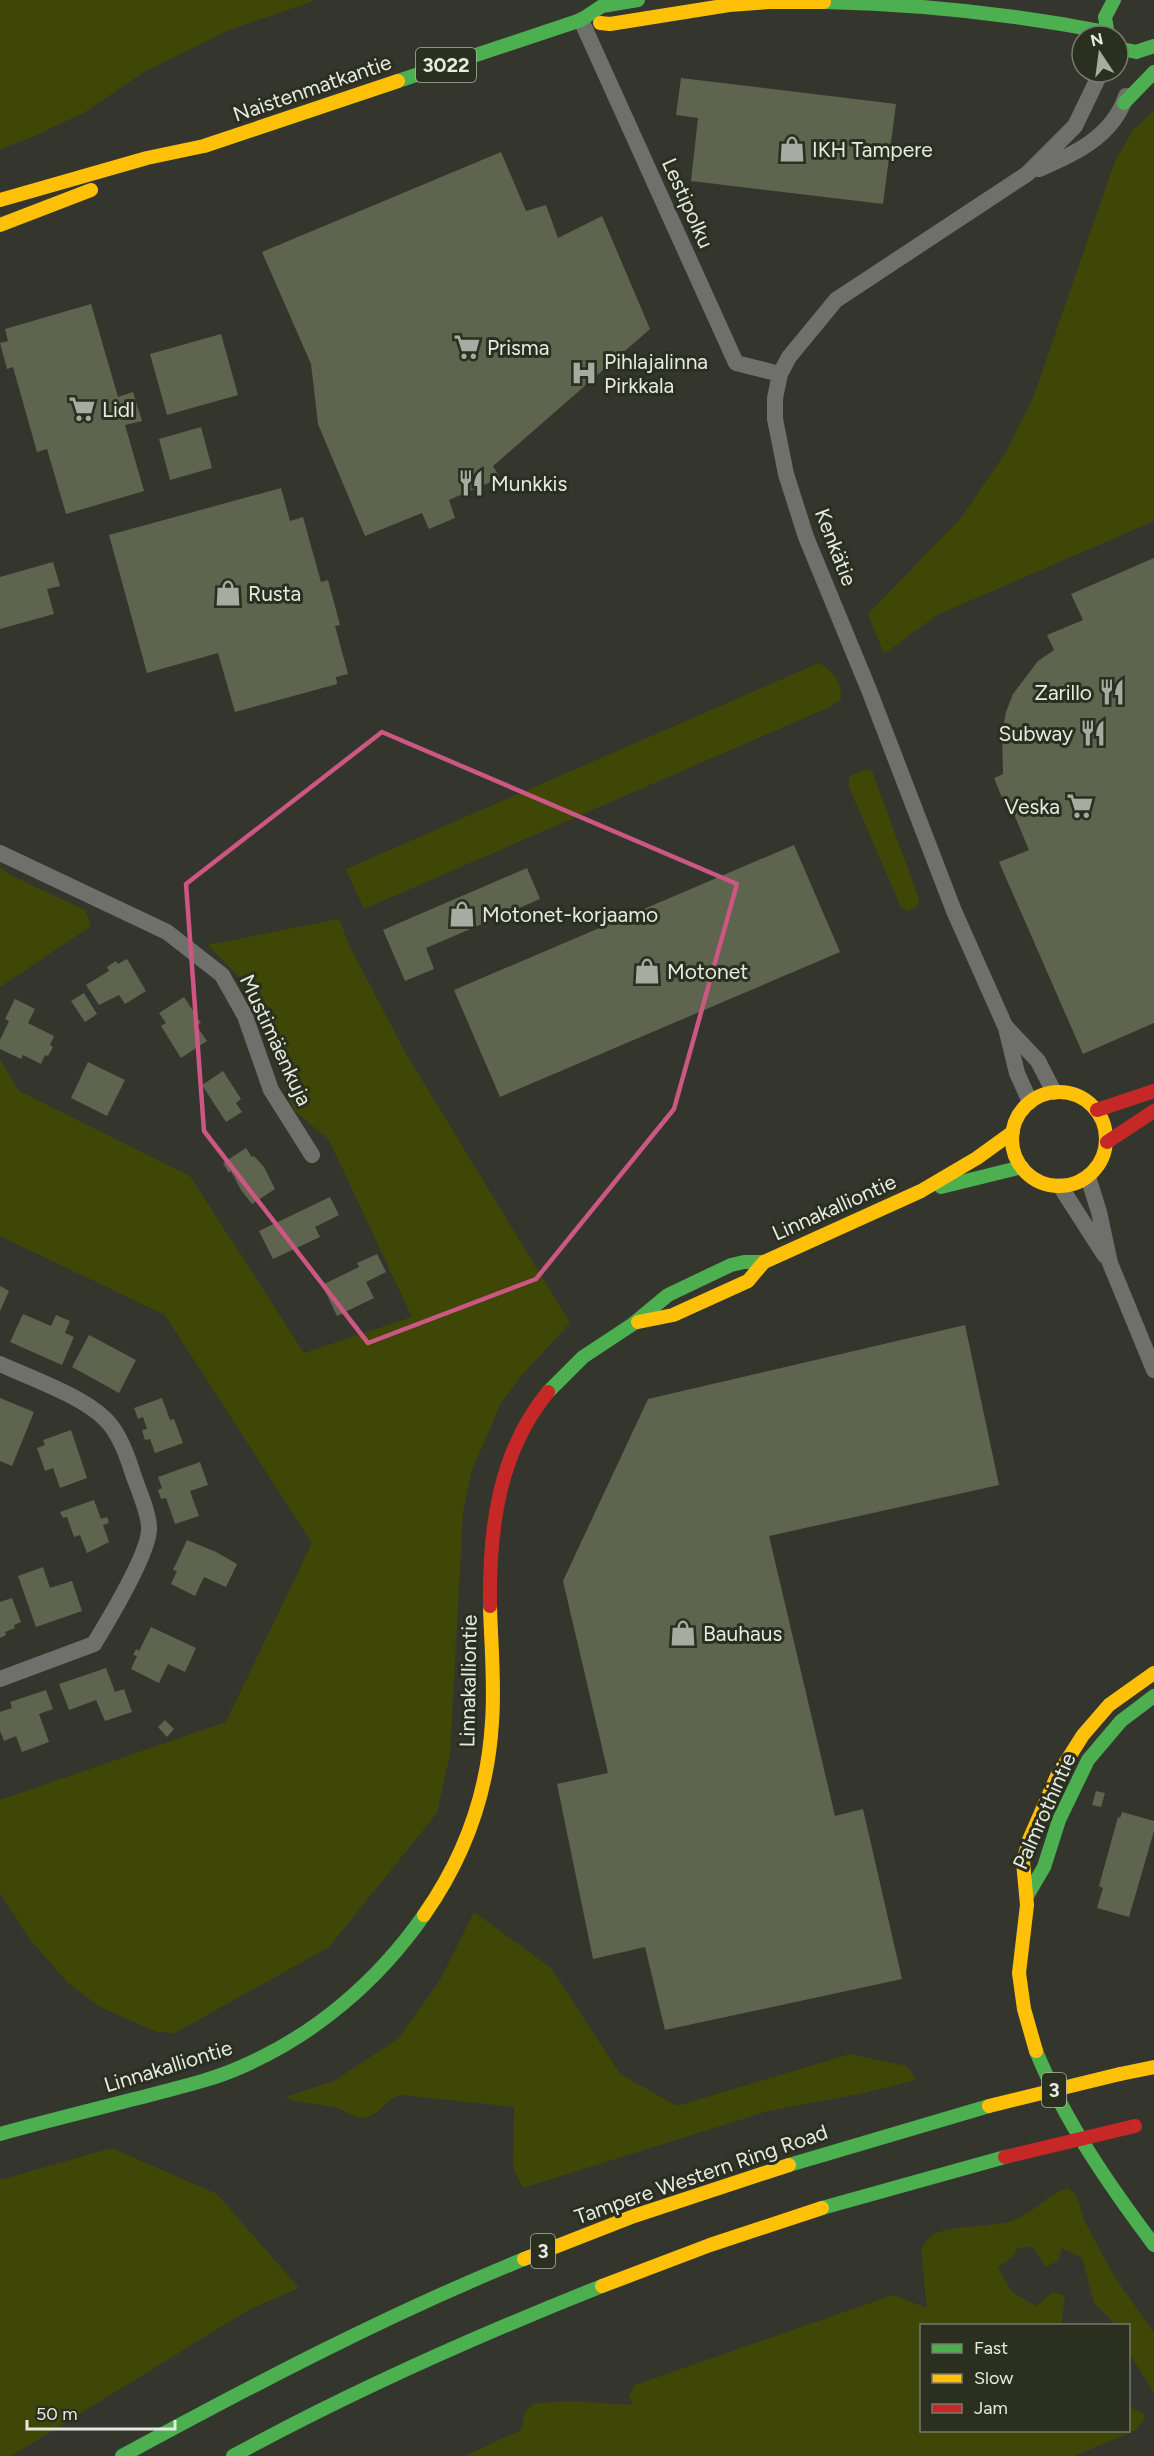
<svg xmlns="http://www.w3.org/2000/svg" width="1154" height="2456" font-family="Figtree,sans-serif">
<style>
.green{fill:#3e4706}
.building{fill:#5f644f}
.lines{fill:none;stroke-linecap:round;stroke-linejoin:round}
.street{stroke:#6f6f6c;stroke-width:16}
.fast{stroke:#4caf50;stroke-width:14}
.slow{stroke:#ffc107;stroke-width:14}
.jam{stroke:#c62828;stroke-width:14}
.slow-bridge{stroke:#ffc107;stroke-width:14}
.jam-bridge{stroke:#c62828;stroke-width:14}
.marked{fill:none;stroke:#cd5783;stroke-width:4.5;stroke-linejoin:round}
.labels{text-anchor:middle;dominant-baseline:central;stroke-width:6;stroke-linejoin:round;paint-order:stroke}
.shield{fill:#2b2f20;stroke:#afb2a6;stroke-width:1.5}
.shield-label{font-size:20px;font-weight:bold;fill:#e7eae0}
.street-label{font-size:21px;fill:#e7eae0;stroke:#2b2f20}
.poi-label{font-size:21px;fill:#e7eae0;stroke:#2b2f20;text-anchor:start}
</style>
<rect width="100%" height="100%" fill="#34362e"/>
<!-- green -->
<path class="green" d="M 0,0 L 316,0 L 229,30 L 144,72 L 85,112 L 35,136 L 0,149 Z
M 1154,111 L 1154,521 L 937,615 L 884,654 L 868,614 L 961,518 L 1006,452 L 1033,398 L 1115,161 L 1134,129 Z
M 819,663 C 833,671 842,682 841,699 L 832,706 L 364,909 L 346,869 Z
M 865,769 L 872,771 L 919,899 L 918,906 L 908,911 L 901,907 L 849,787 L 849,777 Z
M 0,867 L 8,874 L 85,910 L 91,926 L 0,987 Z
M 339,919 L 350,947 L 405,1052 L 570,1323 L 522,1375 L 500,1405 L 471,1473 L 463,1512 L 450,1754 L 437,1813 L 329,1947 L 175,2033 L 157,2032 L 102,2008 L 68,1983 L 29,1938 L 0,1893 L 0,1800 L 226,1722 L 312,1543 L 165,1315 L 0,1236 L 0,1059 L 19,1091 L 190,1176 L 304,1353 L 412,1317 L 329,1140 L 295,1111 L 244,982 L 208,945 Z
M 474,1912 L 551,1968 L 620,2074 L 677,2106 L 850,2054 L 907,2066 L 916,2080 L 864,2093 L 768,2111 L 523,2188 L 513,2168 L 514,2107 L 401,2095 C 385,2099 382,2113 367,2117 C 357,2120 349,2113 340,2109 C 323,2103 303,2105 285,2097 L 334,2081 L 399,2038 L 440,1980 Z
M 112,2148 L 217,2194 L 299,2288 L 250,2309 L 11,2456 L 0,2456 L 0,2180 Z
M 1068,2188 L 1076,2195 L 1085,2222 L 1114,2276 L 1154,2333 L 1154,2393 L 1129,2353 L 1128,2326 L 1116,2325 L 1094,2303 L 1082,2258 L 1062,2248 L 1058,2261 L 1046,2267 L 1033,2247 L 1018,2248 L 1014,2255 L 998,2268 L 1011,2291 L 1036,2306 L 1053,2292 L 1065,2296 L 1061,2325 L 922,2326 L 922,2430 L 1128,2430 L 1129,2406 L 1146,2416 L 1136,2430 L 1074,2456 L 465,2456 L 521,2430 L 525,2412 L 533,2404 L 568,2401 L 633,2405 L 629,2396 L 635,2385 L 893,2295 L 927,2308 L 921,2250 C 924,2245 928,2238 932,2235 C 954,2224 989,2228 1011,2221 C 1033,2214 1047,2195 1068,2188 Z"/>
<!-- building -->
<path class="building" d="M 681,78 L 896,104 L 883,204 L 691,181 L 698,118 L 676,115 Z
M 501,152 L 526,211 L 546,205 L 558,238 L 602,216 L 650,329 L 493,466 L 500,478 L 449,500 L 455,518 L 429,529 L 422,513 L 365,536 L 318,424 L 311,364 L 262,252 Z
M 91,304 L 118,397 L 133,392 L 142,421 L 125,425 L 144,491 L 66,514 L 47,449 L 37,452 L 13,367 L 7,369 L 0,343 L 8,341 L 5,329 Z
M 221,334 L 238,395 L 167,415 L 150,354 Z
M 201,427 L 212,468 L 170,480 L 159,439 Z
M 281,488 L 290,521 L 303,517 L 321,582 L 328,580 L 340,625 L 335,626 L 348,674 L 336,677 L 337,684 L 235,712 L 218,653 L 147,673 L 109,535 Z
M 1154,558 L 1154,1023 L 1083,1054 L 999,862 L 1029,850 L 1011,807 L 1007,810 L 994,778 L 1003,774 L 1002,733 L 1006,712 L 1013,694 L 1038,661 L 1054,650 L 1047,635 L 1083,620 L 1071,594 Z
M 53,562 L 60,586 L 47,589 L 54,614 L 0,629 L 0,577 Z
M 794,845 L 840,952 L 500,1097 L 454,990 Z
M 527,868 L 540,899 L 426,948 L 434,969 L 405,981 L 383,930 Z
M 127,959 L 146,991 L 125,1004 L 119,995 L 99,1005 L 86,985 L 109,971 L 107,967 L 116,961 L 118,964 Z
M 84,993 L 97,1014 L 85,1022 L 71,1001 Z
M 184,997 L 201,1023 L 196,1025 L 207,1041 L 181,1058 L 161,1026 L 166,1023 L 159,1013 Z
M 15,999 L 35,1009 L 28,1023 L 54,1036 L 50,1045 L 53,1047 L 48,1056 L 45,1055 L 41,1064 L 23,1055 L 21,1059 L 0,1049 L 0,1040 L 9,1021 L 5,1019 Z
M 88,1062 L 125,1080 L 107,1116 L 71,1098 Z
M 223,1071 L 241,1099 L 236,1103 L 242,1112 L 226,1122 L 202,1085 Z
M 246,1148 L 252,1157 L 254,1156 L 264,1167 L 275,1189 L 252,1204 L 241,1190 L 231,1171 L 229,1173 L 223,1163 Z
M 330,1197 L 339,1215 L 315,1227 L 320,1237 L 273,1259 L 259,1231 Z
M 377,1254 L 386,1272 L 366,1282 L 374,1298 L 337,1316 L 322,1285 L 359,1267 L 357,1263 Z
M 0,1286 L 9,1291 L 0,1311 Z
M 23,1314 L 51,1326 L 56,1315 L 70,1321 L 65,1333 L 74,1337 L 62,1365 L 10,1342 Z
M 965,1325 L 999,1485 L 769,1536 L 835,1816 L 863,1809 L 902,1979 L 665,2030 L 645,1947 L 593,1959 L 557,1784 L 608,1773 L 563,1581 L 648,1399 Z
M 89,1335 L 136,1360 L 119,1393 L 72,1367 Z
M 0,1398 L 34,1412 L 12,1466 L 0,1461 Z
M 162,1398 L 170,1420 L 174,1419 L 183,1443 L 155,1453 L 150,1439 L 145,1440 L 142,1430 L 147,1429 L 143,1417 L 138,1419 L 134,1408 Z
M 71,1430 L 87,1478 L 60,1488 L 53,1468 L 45,1471 L 37,1448 L 45,1445 L 43,1440 Z
M 200,1462 L 208,1485 L 190,1491 L 199,1516 L 175,1524 L 166,1498 L 161,1499 L 158,1490 L 162,1488 L 158,1477 Z
M 94,1500 L 101,1519 L 107,1517 L 109,1523 L 103,1525 L 109,1542 L 87,1553 L 80,1535 L 74,1537 L 67,1517 L 63,1518 L 60,1512 Z
M 187,1540 L 216,1552 L 237,1564 L 226,1587 L 204,1577 L 195,1596 L 171,1584 L 177,1571 L 173,1570 Z
M 43,1567 L 50,1588 L 72,1581 L 82,1611 L 36,1627 L 18,1576 Z
M 12,1598 L 21,1622 L 14,1625 L 15,1628 L 5,1632 L 6,1635 L 0,1638 L 0,1602 Z
M 151,1627 L 196,1648 L 185,1672 L 168,1664 L 159,1683 L 131,1669 L 137,1656 L 133,1655 L 136,1649 L 139,1651 Z
M 106,1668 L 115,1692 L 124,1689 L 132,1712 L 105,1721 L 96,1700 L 69,1710 L 59,1684 Z
M 46,1690 L 53,1709 L 39,1714 L 49,1742 L 22,1752 L 16,1736 L 4,1741 L 0,1731 L 0,1712 L 12,1708 L 10,1702 Z
M 165,1720 L 174,1729 L 167,1737 L 158,1727 Z
M 1096,1791 L 1105,1793 L 1101,1807 L 1092,1805 Z
M 1122,1812 L 1154,1821 L 1154,1831 L 1129,1917 L 1097,1908 L 1103,1888 L 1099,1886 L 1118,1817 L 1120,1818 Z"/>
<g class="lines">
<!-- street -->
<path class="street" d="M 581,20 L 736,363 L 780,374
M 1039,169 C 1075,154 1113,136 1126,96
M 0,853 L 167,932 L 222,975 L 245,1016 L 271,1090 L 312,1155
M 1007,1028 L 1038,1061 L 1054,1092
M 1030,1102 L 1017,1073 L 1006,1028 L 954,911 L 869,690 L 806,537 L 786,474 L 775,419 L 775,398 L 780,374 L 789,357 L 836,300 L 1027,174 L 1075,126 L 1101,72
M 1088,1177 L 1099,1212 L 1110,1263 L 1154,1370
M 1060,1186 L 1105,1256
M 0,1364 C 31,1378 82,1396 105,1419 C 118,1431 127,1455 132,1471 C 137,1487 149,1512 149,1528 C 150,1552 108,1621 94,1644 L 0,1679"/>
<!-- fast -->
<path class="fast" d="M 824,2 C 919,4 1013,14 1106,32
M 1108,36 L 1105,17 L 1114,0
M 1118,48 L 1136,52 L 1154,46
M 398,81 L 581,20 L 602,6 L 638,0
M 1124,103 L 1154,72
M 941,1187 L 1022,1167
M 548,1392 L 583,1357 L 633,1324 L 668,1295 L 731,1265 L 744,1262 L 764,1262
M 1027,1896 L 1044,1867 L 1059,1820 L 1088,1760 L 1121,1721 L 1154,1696
M 1036,2051 C 1064,2120 1109,2185 1154,2245
M 0,2134 C 50,2120 100,2108 150,2095 C 180,2087 212,2080 241,2067 C 315,2035 378,1981 424,1915
M 789,2165 L 989,2106
M 822,2208 L 1005,2157
M 122,2456 C 253,2385 386,2315 524,2259
M 233,2456 C 352,2391 476,2336 602,2286"/>
<!-- slow -->
<path class="slow" d="M 600,23 L 610,24 L 729,5 L 769,2 L 824,2
M 0,200 L 147,158 L 204,146 L 398,81
M 0,225 L 91,190
M1012 1139a47 47 0 1 1 94 0a47 47 0 1 1-94 0Z
M 638,1322 L 673,1315 L 748,1281 L 764,1262 L 921,1191 L 977,1158 L 1013,1132
M 424,1915 C 464,1858 488,1792 492,1722 C 495,1684 491,1645 490,1606
M 1036,2051 L 1024,2009 L 1019,1973 L 1027,1905 L 1023,1862 L 1029,1840 L 1057,1776 L 1083,1735 L 1109,1705 L 1154,1673
M 1120,2074 L 1154,2067
M 524,2259 L 634,2216 L 789,2165
M 602,2286 L 710,2245 L 822,2208"/>
<!-- jam -->
<path class="jam" d="M 1097,1110 L 1154,1091
M 1107,1142 L 1154,1111
M 490,1606 C 489,1530 498,1453 548,1392"/>
<!-- slow-bridge -->
<path class="slow-bridge" d="M 989,2106 L 1120,2074"/>
<!-- jam-bridge -->
<path class="jam-bridge" d="M 1005,2157 L 1135,2126"/>
</g>
<!-- marked area -->
<path class="marked" d="M 382,732 L 737,884 L 674,1109 L 536,1279 L 368,1343 L 204,1131 L 186,884 Z"/>
<!-- icons -->
<defs>
<g id="shop-bare" transform="scale(2.07)"><path d="M-5-2.5h2.3a2.7 3.5 0 0 1 5.4 0H5L5.5 6h-11ZM-1.5-2.5h3a1.5 2.3 0 0 0-3 0Z" fill="#a8aba2" stroke="#2b2f20" stroke-width="2.5" paint-order="stroke"/></g>
<g id="supermarket-bare" transform="scale(2.07)"><path d="M-6-5.5h2.5l.6 2H6L4.5 2H-2.5L-4.4-4H-6ZM-1.5 3.2a1.3 1.3 0 1 0 .1 0ZM3 3.2a1.3 1.3 0 1 0 .1 0Z" fill="#a8aba2" stroke="#2b2f20" stroke-width="2.5" paint-order="stroke"/></g>
<g id="hospital-bare" transform="scale(2.07)"><path d="M-5-5h3v3.5h4V-5h3V5h-3V1.5h-4V5h-3Z" fill="#a8aba2" stroke="#2b2f20" stroke-width="2.5" paint-order="stroke"/></g>
<g id="restaurant-bare" transform="scale(2.07)"><path d="M-5-6h1v4h1v-4h1v4h1v-4h1v5L-1.5 .5V6h-2V.5L-5-1ZM5-6V6H3V1.5H1.5Q1.5-4 5-6Z" fill="#a8aba2" stroke="#2b2f20" stroke-width="2.5" paint-order="stroke"/></g>
</defs>
<g fill-rule="evenodd">
<use href="#shop-bare" x="792" y="149"/>
<use href="#supermarket-bare" x="467" y="347"/>
<use href="#hospital-bare" x="584" y="373"/>
<use href="#supermarket-bare" x="82" y="409"/>
<use href="#restaurant-bare" x="471" y="483"/>
<use href="#shop-bare" x="228" y="593"/>
<use href="#restaurant-bare" x="1112" y="692"/>
<use href="#restaurant-bare" x="1093" y="733"/>
<use href="#supermarket-bare" x="1080" y="806"/>
<use href="#shop-bare" x="462" y="914"/>
<use href="#shop-bare" x="647" y="971"/>
<use href="#shop-bare" x="683" y="1633"/>
</g>
<g class="labels">
<!-- shield labels -->
<g class="shield">
<rect x="416" y="48" width="60" height="34" rx="4.5"/>
<rect x="1042" y="2073" width="24" height="34" rx="4.5"/>
<rect x="531" y="2234" width="24" height="34" rx="4.5"/>
</g>
<g class="shield-label">
<text x="446" y="65">3022</text>
<text x="1054" y="2090">3</text>
<text x="543" y="2251">3</text>
</g>
<!-- street labels -->
<g class="street-label">
<text transform="translate(312 88) rotate(-19)">Naistenmatkantie</text>
<text transform="translate(688 203) rotate(66)">Lestipolku</text>
<text transform="translate(836 547) rotate(69)">Kenkätie</text>
<text transform="translate(276 1040) rotate(65)">Mustimäenkuja</text>
<text transform="translate(834 1207) rotate(-24)">Linnakalliontie</text>
<text transform="translate(468 1681) rotate(-89)">Linnakalliontie</text>
<text transform="translate(1044 1811) rotate(-66)">Palmrothintie</text>
<text transform="translate(168 2066) rotate(-17)">Linnakalliontie</text>
<text transform="translate(701 2174) rotate(-19)">Tampere Western Ring Road</text>
</g>
<!-- poi labels -->
<g class="poi-label">
<text x="812" y="149">IKH Tampere</text>
<text x="487" y="347">Prisma</text>
<text x="604" y="361">Pihlajalinna<tspan x="604" dy="24">Pirkkala</tspan></text>
<text x="102" y="409">Lidl</text>
<text x="491" y="483">Munkkis</text>
<text x="248" y="593">Rusta</text>
<text x="1092" y="692" text-anchor="end">Zarillo</text>
<text x="1073" y="733" text-anchor="end">Subway</text>
<text x="1060" y="806" text-anchor="end">Veska</text>
<text x="482" y="914">Motonet-korjaamo</text>
<text x="667" y="971">Motonet</text>
<text x="703" y="1633">Bauhaus</text>
</g>
</g>
<!-- legend -->
<rect x="920" y="2324" width="210" height="108" fill="#2b2f20" stroke="#767a6d" stroke-width="1.5"/>
<rect x="932" y="2344" width="30" height="9" fill="#4caf50" stroke="#767a6d" stroke-width="1.5"/>
<text x="974" y="2354" font-size="18" fill="#e7eae0">Fast</text>
<rect x="932" y="2374" width="30" height="9" fill="#ffc107" stroke="#767a6d" stroke-width="1.5"/>
<text x="974" y="2384" font-size="18" fill="#e7eae0">Slow</text>
<rect x="932" y="2404" width="30" height="9" fill="#c62828" stroke="#767a6d" stroke-width="1.5"/>
<text x="974" y="2414" font-size="18" fill="#e7eae0">Jam</text>
<!-- north arrow -->
<g transform="translate(1100 54) rotate(347)"><circle r="28" fill="#2b2f20" stroke="#767a6d" stroke-width="1.5"/>
<path d="M0-4.5L10 22L0 15L-10 22Z" fill="#a8aba2"/>
<text y="-9" font-size="16" font-weight="bold" text-anchor="middle" fill="#e7eae0">N</text>
</g>
<!-- scale -->
<path d="M27 2420v9h148v-9" fill="none" stroke="#e7eae0" stroke-width="3"/>
<text x="36" y="2420" font-size="18" fill="#e7eae0" stroke="#2b2f20" stroke-width="4.5" paint-order="stroke">50 m</text>
</svg>
